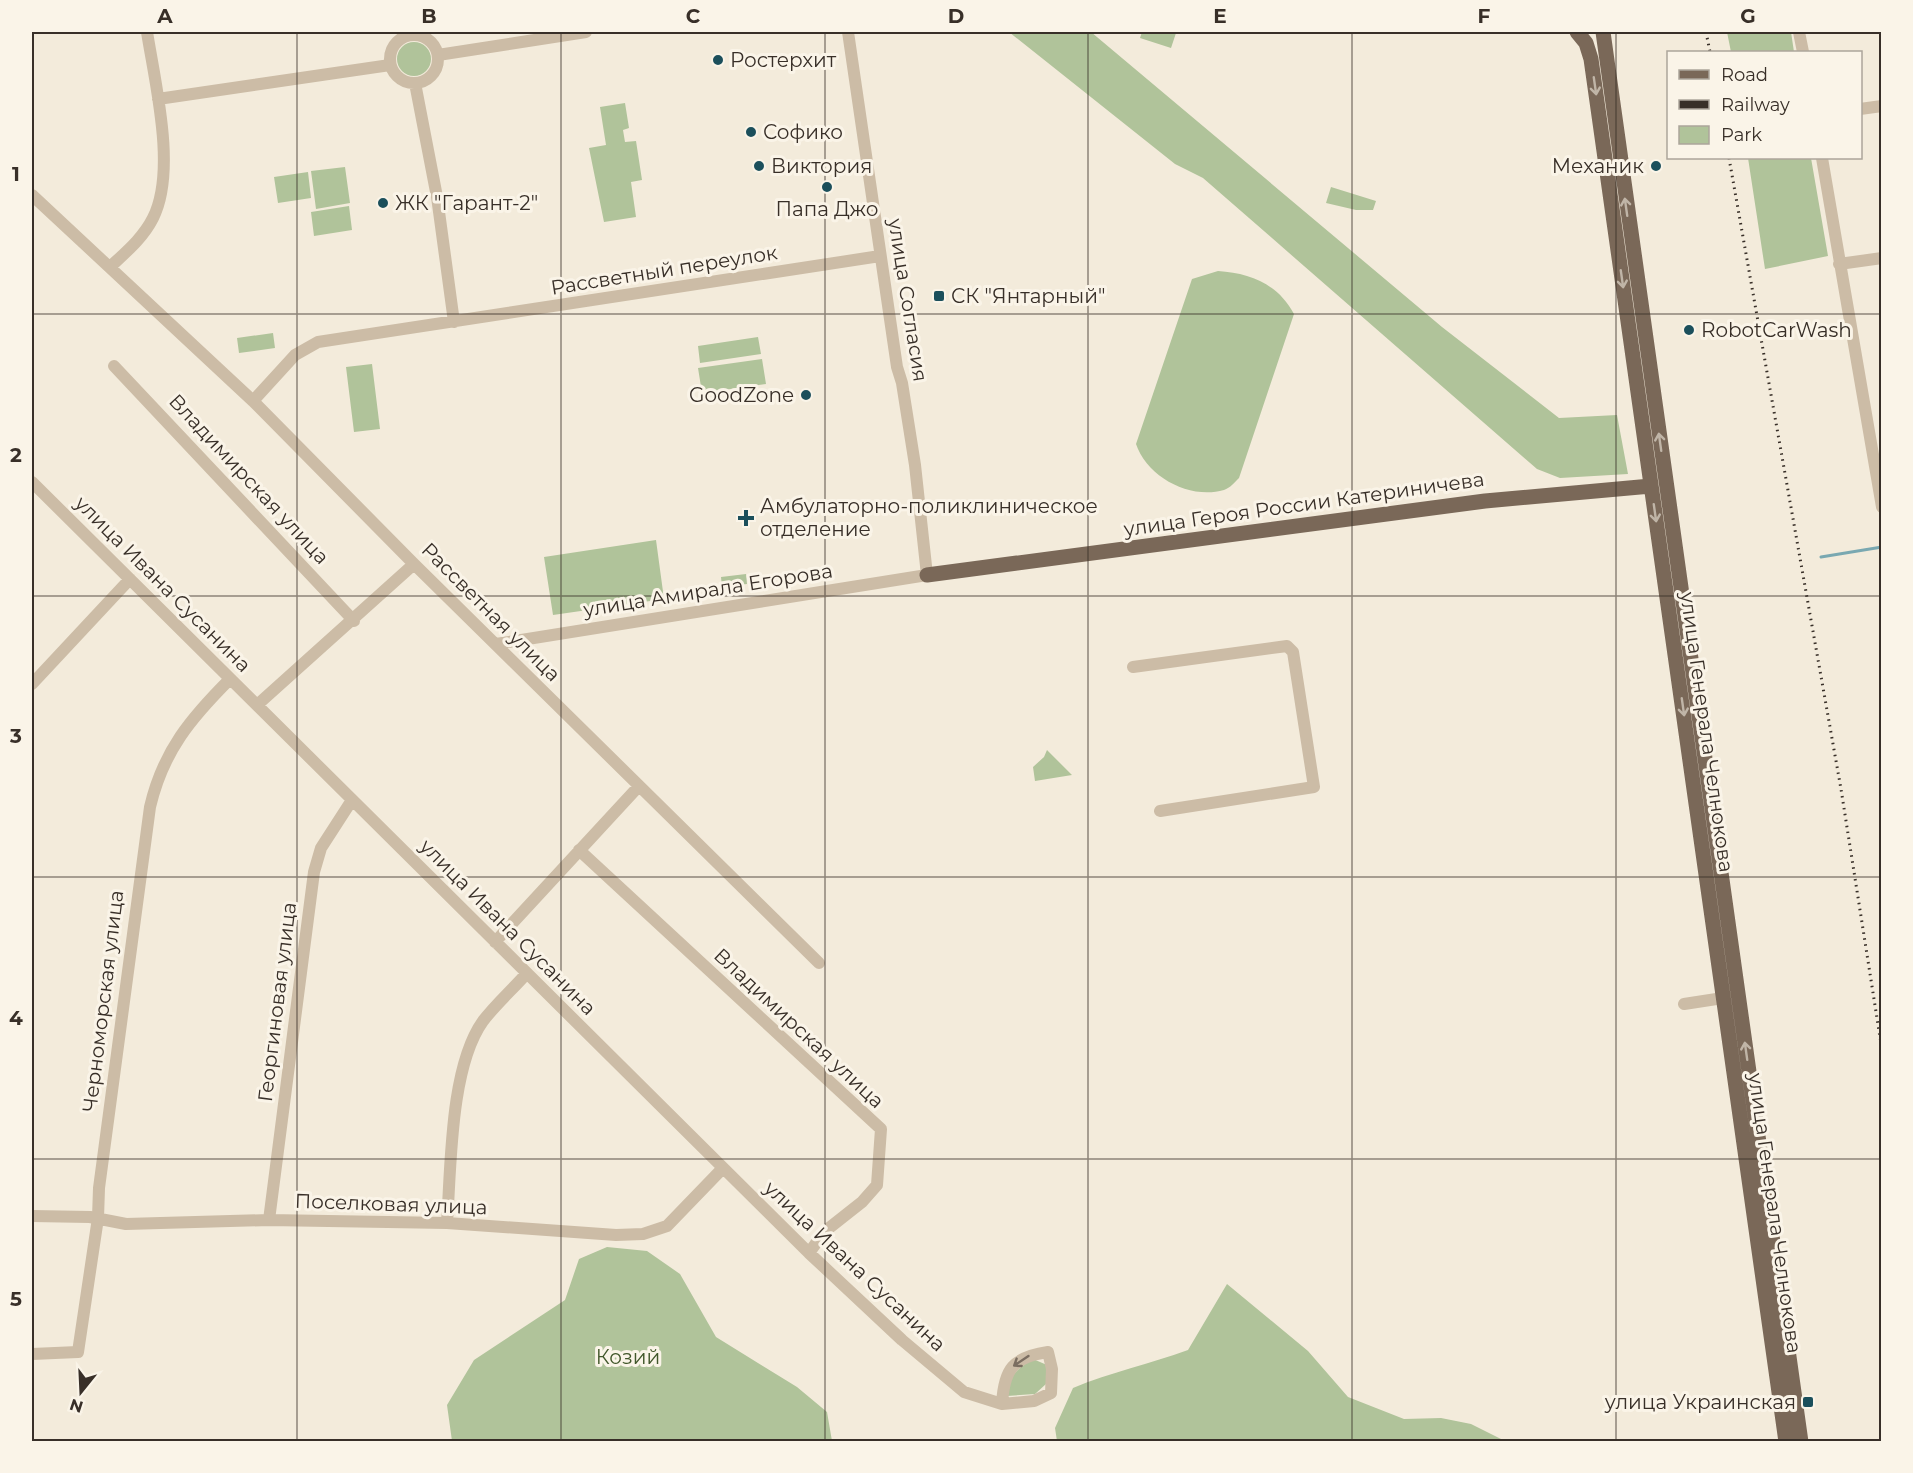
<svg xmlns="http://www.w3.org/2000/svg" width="1913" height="1473" font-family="Montserrat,sans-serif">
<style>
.green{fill:#b0c39a}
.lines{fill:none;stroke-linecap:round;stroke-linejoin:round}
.stream{stroke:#79a8b1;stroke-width:3}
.minor{stroke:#ccbca6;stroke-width:12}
.major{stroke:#7a6858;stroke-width:15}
.rail{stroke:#382f28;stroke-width:3;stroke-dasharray:1.5 4.5;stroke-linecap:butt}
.oneway{stroke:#c0b5a7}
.oneway2{stroke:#7b6e61}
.grid{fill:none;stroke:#382f28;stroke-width:1.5;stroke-opacity:0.55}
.poi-dot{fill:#1b4f5b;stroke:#faf4e8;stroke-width:2}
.labels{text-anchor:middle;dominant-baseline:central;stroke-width:6;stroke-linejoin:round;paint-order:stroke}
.poi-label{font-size:20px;fill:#382f28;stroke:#faf4e8;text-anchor:start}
.street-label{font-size:20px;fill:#382f28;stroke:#faf4e8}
.park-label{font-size:20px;fill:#41572a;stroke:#faf4e8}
.neatline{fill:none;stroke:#382f28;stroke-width:2}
.grid-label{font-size:20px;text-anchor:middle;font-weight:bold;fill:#382f28}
</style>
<rect width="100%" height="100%" fill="#f3ebdb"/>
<!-- green -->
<path class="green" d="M 1009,32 L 1091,32 L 1442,327 L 1559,418 L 1617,415 L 1628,474 L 1560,478 L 1537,469 L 1203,178 L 1175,164 Z
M 1142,32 L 1172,32 L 1176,33 L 1171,48 L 1140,38 Z
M 1727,32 L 1791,32 L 1794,52 L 1731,52 Z
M397 59a17 17 0 1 1 34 0a17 17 0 1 1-34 0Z
M 625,103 L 629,128 L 623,130 L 625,142 L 636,141 L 642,180 L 631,182 L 636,217 L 604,222 L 589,148 L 606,145 L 600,107 Z
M 1748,158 L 1811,158 L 1828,256 L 1765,269 Z
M 345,167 L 350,203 L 316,209 L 311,171 Z
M 308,172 L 311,198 L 278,203 L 274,177 Z
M 1331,187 L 1376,201 L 1373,210 L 1356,210 L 1326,203 Z
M 349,206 L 352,230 L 314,236 L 311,212 Z
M 1218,271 C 1250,273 1278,284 1294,314 L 1239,478 C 1235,482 1230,488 1224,490 C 1190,500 1147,477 1136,444 L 1192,279 Z
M 273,333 L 275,348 L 239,353 L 237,338 Z
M 758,337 L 761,354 L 700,363 L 698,346 Z
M 762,359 L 766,384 L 702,393 L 698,368 Z
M 372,364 L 380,429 L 354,432 L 346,367 Z
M 656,540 L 664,599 L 553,615 L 544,557 Z
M 746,574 L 747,584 L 722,587 L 721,577 Z
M 1047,750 L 1072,775 L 1035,781 L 1033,767 L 1044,757 Z
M 607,1247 L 647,1251 L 680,1274 L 716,1337 L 797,1387 L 827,1412 L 832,1441 L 452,1441 L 447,1405 L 474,1360 L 565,1300 L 579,1259 Z
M 1227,1284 L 1308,1351 L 1348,1397 L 1404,1419 L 1441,1418 L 1471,1424 L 1505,1441 L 1057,1441 L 1055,1428 L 1073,1388 C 1111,1372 1150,1364 1188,1350 Z
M 1033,1359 L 1047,1365 L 1046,1384 L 1035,1394 L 1007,1396 C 1006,1378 1018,1368 1033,1359 Z"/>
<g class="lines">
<!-- stream -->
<path class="stream" d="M 1821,557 L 1882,547"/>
<!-- minor -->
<path class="minor" d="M 1799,32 L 1803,52
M390 59a24 24 0 1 1 48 0a24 24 0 1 1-48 0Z
M 438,55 L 586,32
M 415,83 L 437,197 L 454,322
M 158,99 L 390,65
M 1860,109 L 1882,106
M 1822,158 L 1882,507
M 32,195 L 253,401 L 414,564 L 819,963
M 1839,264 L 1882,258
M 110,267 C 126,252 143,238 153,218 C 177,171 155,83 147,32
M 114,366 L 354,621
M 253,401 L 295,355 L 318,342 L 880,256
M 32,482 L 809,1253 L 902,1340 L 964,1392 L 1002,1404 L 1034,1401 L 1051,1393 L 1052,1369 L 1048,1352 C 1013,1357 1004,1369 1002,1404
M 496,644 L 927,575 L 915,465 L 902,383 L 897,367 L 848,32
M 1133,667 L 1287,646 L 1293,652 L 1314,787 L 1160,811
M 32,684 L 130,579
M 257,705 L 414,564
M 579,850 L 881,1129 L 877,1185 L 862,1202 L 824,1232 L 809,1253
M 495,942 L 639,786
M 1684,1004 L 1723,998
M 32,1216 L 90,1217 L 126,1224 L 269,1220 L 447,1223 L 616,1235 L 643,1234 L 667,1226 L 723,1168
M 269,1220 L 314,872 L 321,848 L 352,800
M 447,1223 C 451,1166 450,1067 483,1021 C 496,1004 513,989 527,973
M 32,1354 L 78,1352 L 98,1218 L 99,1188 L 150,807 C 163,751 191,718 230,679"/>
<!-- major -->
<path class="major" d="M 1577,32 L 1586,43 L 1591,59 L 1786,1442
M 1603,32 L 1801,1442
M 927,575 L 1485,501 L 1651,486"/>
<!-- rail -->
<path class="rail" d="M 1706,32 L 1710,52
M 1729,158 L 1841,789 L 1882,1050"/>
</g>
<!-- one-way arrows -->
<defs><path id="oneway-shaft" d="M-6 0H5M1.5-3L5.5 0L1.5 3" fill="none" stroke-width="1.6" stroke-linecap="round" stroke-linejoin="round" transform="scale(1.5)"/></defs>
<g class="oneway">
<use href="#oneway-shaft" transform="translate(1595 86) rotate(82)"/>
<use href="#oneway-shaft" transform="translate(1626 207) rotate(-98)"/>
<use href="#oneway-shaft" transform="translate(1622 279) rotate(82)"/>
<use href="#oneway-shaft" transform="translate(1660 442) rotate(-98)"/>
<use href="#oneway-shaft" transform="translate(1655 513) rotate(82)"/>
<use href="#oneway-shaft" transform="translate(1683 707) rotate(82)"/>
<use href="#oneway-shaft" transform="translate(1746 1051) rotate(-98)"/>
</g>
<use class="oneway2" href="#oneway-shaft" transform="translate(1021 1361) rotate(146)"/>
<!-- grid -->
<path class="grid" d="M 297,32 L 297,1442M 561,32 L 561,1442M 825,32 L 825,1442M 1088,32 L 1088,1442M 1352,32 L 1352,1442M 1616,32 L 1616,1442M 32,314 L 1882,314M 32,596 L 1882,596M 32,877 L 1882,877M 32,1159 L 1882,1159"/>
<!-- markers -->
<g class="poi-dot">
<circle cx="718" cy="60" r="6"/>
<circle cx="751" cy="132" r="6"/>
<circle cx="759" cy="166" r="6"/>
<circle cx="1656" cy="166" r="6"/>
<circle cx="827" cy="187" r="6"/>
<circle cx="383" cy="203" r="6"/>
<rect x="933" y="290" width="12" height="12" rx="3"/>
<circle cx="1689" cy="330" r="6"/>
<circle cx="806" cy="395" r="6"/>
<path d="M743 509h6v6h6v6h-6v6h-6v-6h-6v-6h6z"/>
<rect x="1802" y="1396" width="12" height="12" rx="3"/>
</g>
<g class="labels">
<!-- poi labels -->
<g class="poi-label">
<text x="730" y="60">Ростерхит</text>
<text x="763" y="132">Софико</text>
<text x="771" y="166">Виктория</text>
<text x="1644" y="166" text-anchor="end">Механик</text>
<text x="395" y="203">ЖК "Гарант-2"</text>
<text x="827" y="209" text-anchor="middle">Папа Джо</text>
<text x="951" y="296">СК "Янтарный"</text>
<text x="1701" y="330">RobotCarWash</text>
<text x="794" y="395" text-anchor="end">GoodZone</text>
<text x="760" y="506">Амбулаторно-поликлиническое<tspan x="760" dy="23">отделение</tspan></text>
<text x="1796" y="1402" text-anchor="end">улица Украинская</text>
</g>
<!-- street labels -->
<g class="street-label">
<text transform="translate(664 270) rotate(-9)">Рассветный переулок</text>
<text transform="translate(908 300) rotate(81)">улица Согласия</text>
<text transform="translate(249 479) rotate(47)">Владимирская улица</text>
<text transform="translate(1304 504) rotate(-8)">улица Героя России Катериничева</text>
<text transform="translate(163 584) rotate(45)">улица Ивана Сусанина</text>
<text transform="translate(708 590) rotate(-9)">улица Амирала Егорова</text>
<text transform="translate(491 612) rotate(45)">Рассветная улица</text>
<text transform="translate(1707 732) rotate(82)">улица Генерала Челнокова</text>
<text transform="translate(508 927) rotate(45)">улица Ивана Сусанина</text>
<text transform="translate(103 1001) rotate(-83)">Черноморская улица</text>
<text transform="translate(277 1002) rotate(-83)">Георгиновая улица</text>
<text transform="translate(799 1028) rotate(43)">Владимирская улица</text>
<text transform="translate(391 1204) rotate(2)">Поселковая улица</text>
<text transform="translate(1775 1213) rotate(82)">улица Генерала Челнокова</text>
<text transform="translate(855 1266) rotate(43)">улица Ивана Сусанина</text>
</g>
<!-- park labels -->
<g class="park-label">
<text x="628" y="1357">Козий</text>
</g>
</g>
<!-- border -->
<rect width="1913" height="1473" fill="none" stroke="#faf4e8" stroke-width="66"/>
<!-- legend -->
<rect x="1667" y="51" width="195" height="108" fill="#faf4e8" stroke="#aca59b" stroke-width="1.5"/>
<rect x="1679" y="70" width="30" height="9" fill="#7a6858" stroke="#aca59b" stroke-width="1.5"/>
<text x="1721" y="81" font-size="18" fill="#382f28">Road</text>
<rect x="1679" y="100" width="30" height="9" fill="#382f28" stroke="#aca59b" stroke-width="1.5"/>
<text x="1721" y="111" font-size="18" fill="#382f28">Railway</text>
<rect x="1679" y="126" width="30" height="18" fill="#b0c39a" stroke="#aca59b" stroke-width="1.5"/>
<text x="1721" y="141" font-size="18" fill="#382f28">Park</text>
<!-- north arrow -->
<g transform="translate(81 1392) rotate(198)" stroke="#faf4e8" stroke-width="4.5" paint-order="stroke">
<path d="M0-4.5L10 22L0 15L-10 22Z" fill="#382f28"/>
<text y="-9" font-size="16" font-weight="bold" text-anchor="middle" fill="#382f28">N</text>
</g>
<rect x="33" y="33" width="1847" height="1407" class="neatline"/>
<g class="grid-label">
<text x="165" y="23">A</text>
<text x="429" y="23">B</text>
<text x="693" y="23">C</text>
<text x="956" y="23">D</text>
<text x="1220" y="23">E</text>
<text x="1484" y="23">F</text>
<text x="1748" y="23">G</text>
<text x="16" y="181">1</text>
<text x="16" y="462">2</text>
<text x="16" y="743">3</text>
<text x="16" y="1025">4</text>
<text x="16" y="1306">5</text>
</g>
</svg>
